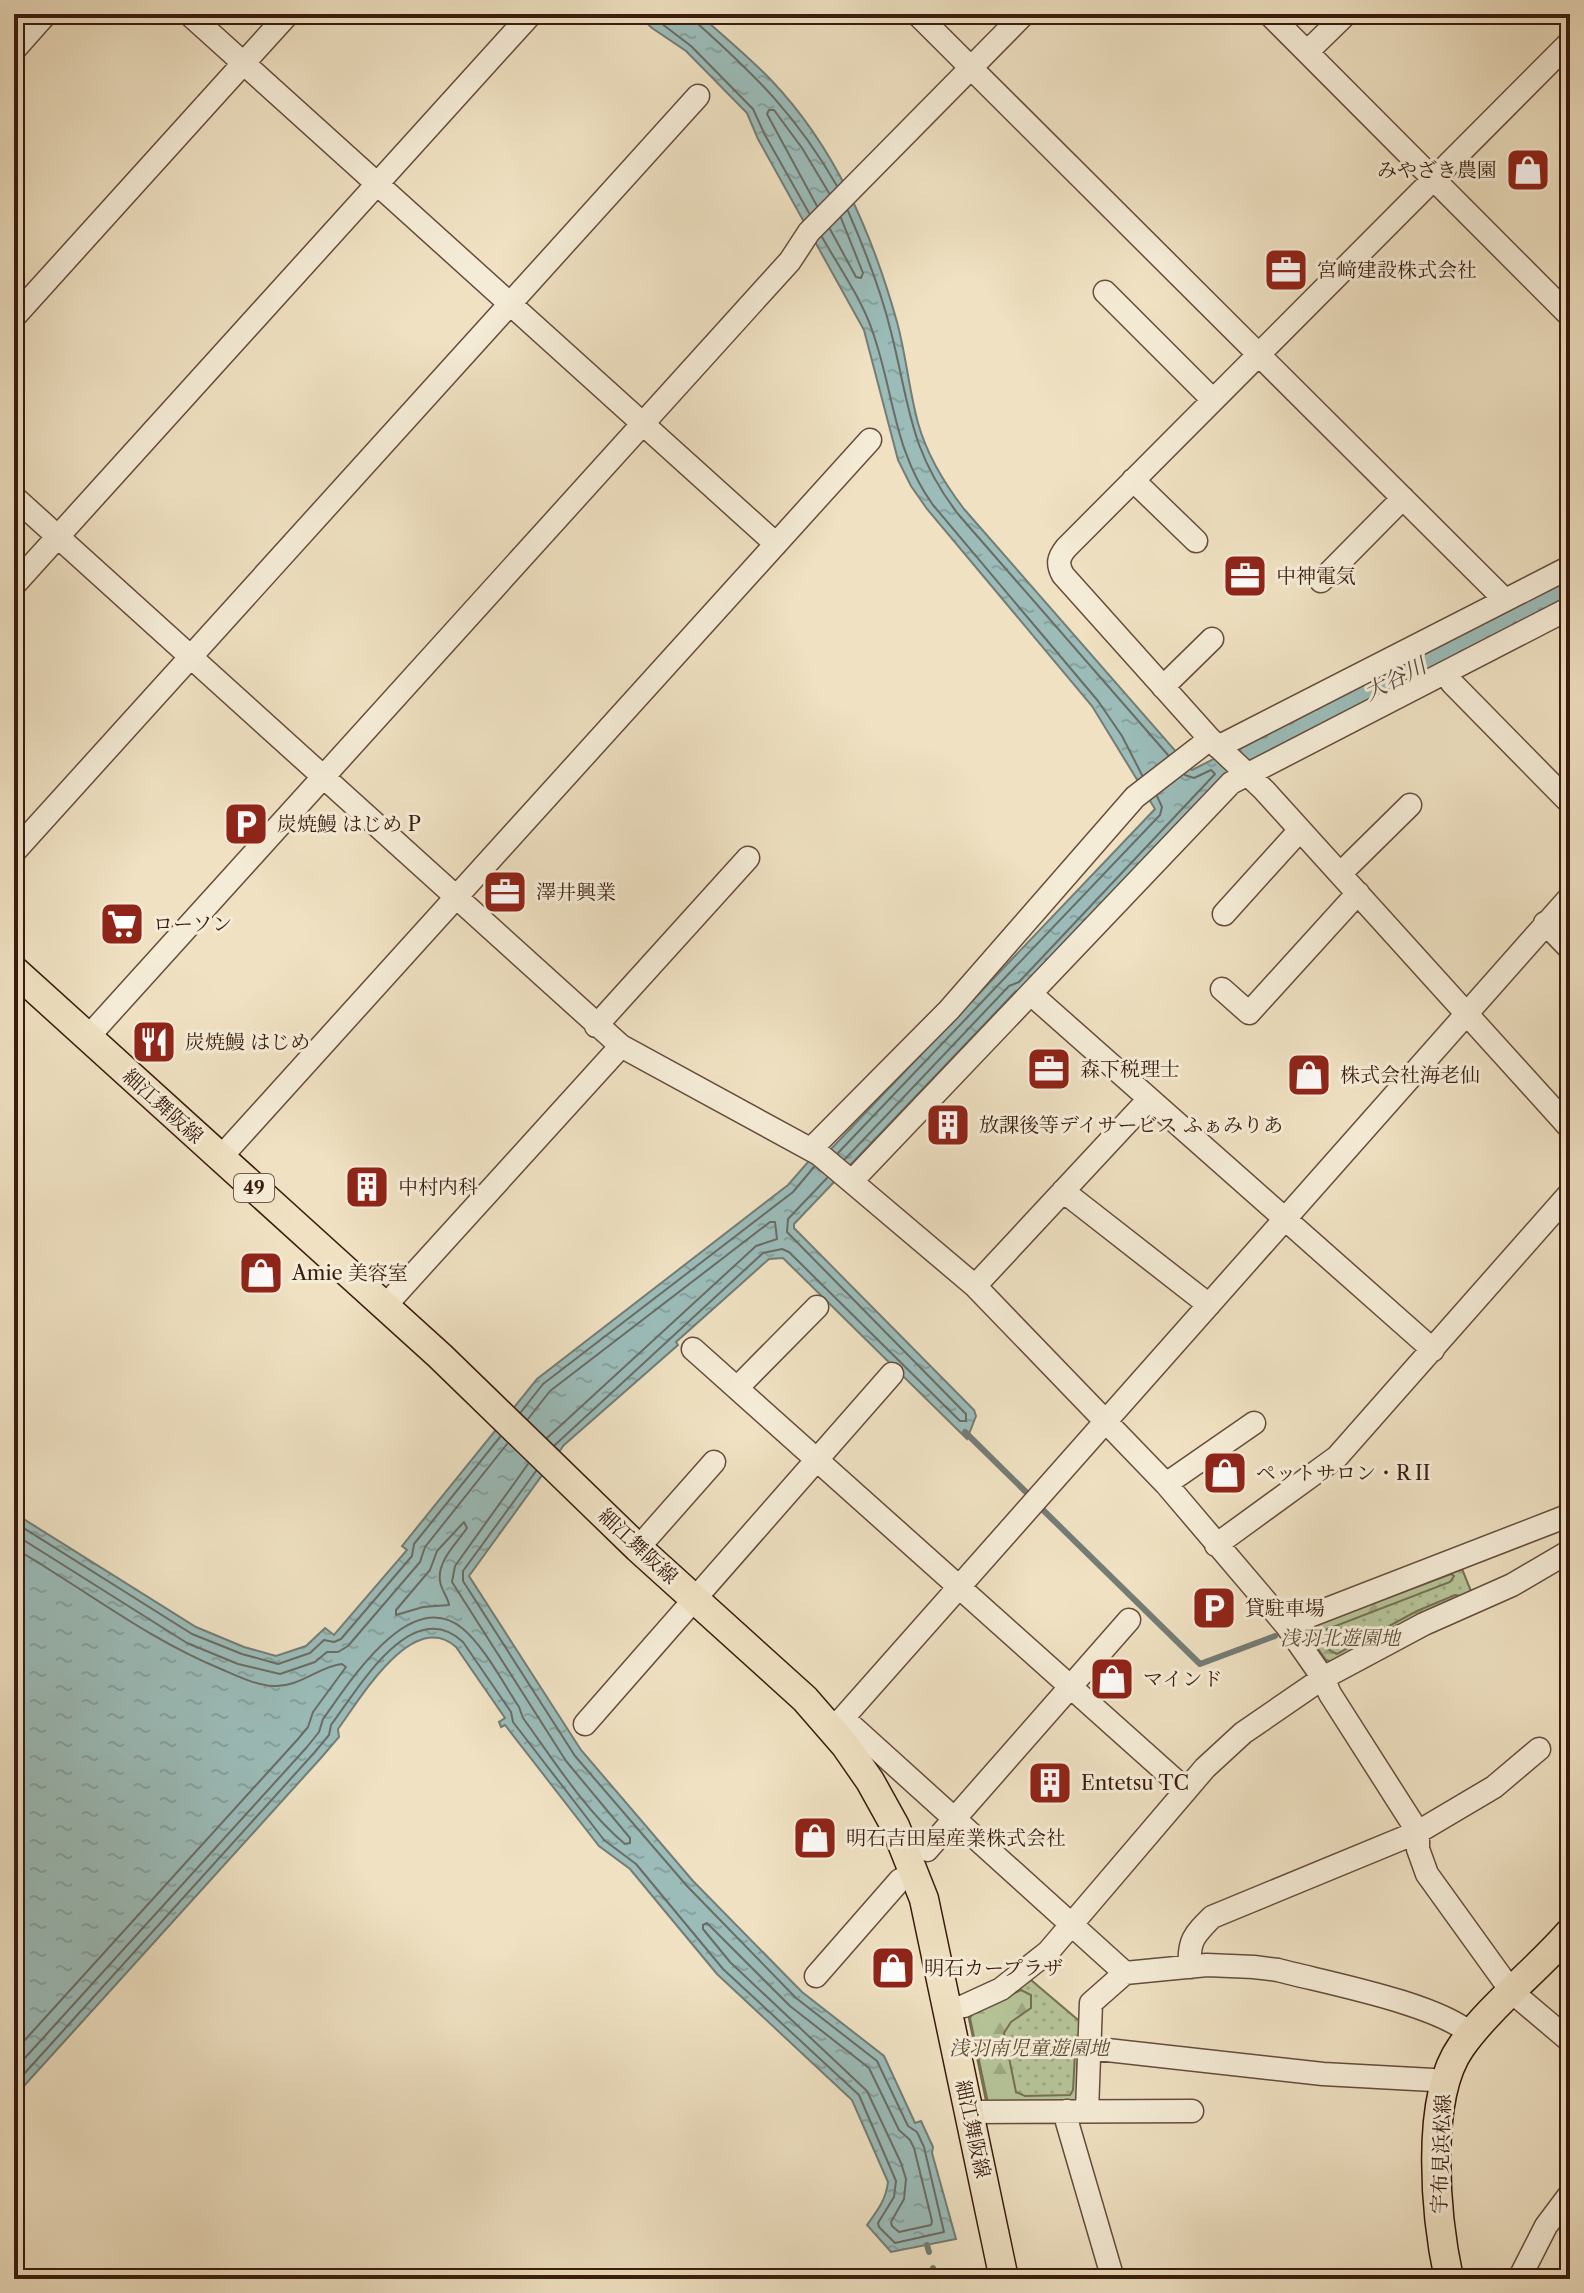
<svg xmlns="http://www.w3.org/2000/svg" width="1584" height="2293" font-family="'Libre Caslon Text','Noto Serif JP',serif">
<style>
.grass{fill:url(#grass-dots);stroke:#776f53;stroke-width:2}
.forest{fill:url(#forest-firs);stroke:#776f53;stroke-width:2}
.water{fill:url(#water-ripples);stroke:#747c75;stroke-width:2}
.lines{fill:none;stroke-linecap:round;stroke-linejoin:round}
.shore{stroke:#6a6c64;stroke-width:2}
.stream{stroke:#747c75;stroke-width:6}
.minor-casing{stroke:#664c3c;stroke-width:25}
.major-casing{stroke:#391b0f;stroke-width:31}
.minor{stroke:#f5ecd7;stroke-width:22}
.major{stroke:#efe1c2;stroke-width:28}
.labels{text-anchor:middle;dominant-baseline:central;stroke-width:6;stroke-linejoin:round;paint-order:stroke}
.shield{fill:#f5ecd7;stroke:#715a4b;stroke-width:2}
.shield-label{font-size:18px;font-weight:bold;fill:#391b0f}
.poi-label{font-size:20px;fill:#391b0f;stroke:#f5ecd7;text-anchor:start}
.street-label{font-size:20px;fill:#391b0f;stroke:#f5ecd7}
.park-label{font-size:20px;font-style:italic;fill:#5e4d38;stroke:#f5ecd7}
.water-label{font-size:22px;font-style:italic;fill:#564b42;stroke:#f5ecd7}
</style>
<defs>
<pattern id="grass-dots" width="8" height="8" patternUnits="userSpaceOnUse" patternTransform="scale(2)"><rect width="8" height="8" fill="#b5c397"/><path d="M2 2h.1M6 6h.1" fill="none" stroke="#9ca781" stroke-width="1.8" stroke-linecap="round"/></pattern>
<pattern id="forest-firs" width="22" height="20" patternUnits="userSpaceOnUse" patternTransform="scale(2)"><rect width="22" height="20" fill="#b5c397"/><path d="M5 1l3.5 6h-7zM16 11l3.5 6h-7z" fill="#9ca781"/></pattern>
<pattern id="water-ripples" width="26" height="14" patternUnits="userSpaceOnUse" patternTransform="scale(2)"><rect width="26" height="14" fill="#9bbcb9"/><path d="M2 4q2-2 4 0t4 0M15 11q2-2 4 0t4 0" fill="none" stroke="#86a19e"/></pattern>
</defs>
<rect width="100%" height="100%" fill="#efe1c2"/>
<filter id="stains"><feTurbulence type="fractalNoise" baseFrequency=".0025" numOctaves="4"/><feColorMatrix values="0 0 0 0 .2 0 0 0 0 .09 0 0 0 0 .02 0 0 0 .5 -.17"/></filter>
<radialGradient id="worn" r=".72"><stop offset=".6" stop-color="#630" stop-opacity="0"/><stop offset="1" stop-color="#630" stop-opacity=".3"/></radialGradient>
<!-- grass -->
<path class="grass" d="M 1462,1569 L 1473,1596 L 1326,1660 L 1308,1635 L 1310,1627 Z
M 1031,1980 L 1084,2025 L 1081,2104 L 987,2106 L 968,2014 L 1006,1998 Z"/>
<!-- forest -->
<path class="forest" d="M 1451,1574 L 1454,1576 L 1450,1582 L 1325,1630 L 1321,1637 C 1323,1645 1328,1651 1337,1654 L 1417,1611 L 1455,1595 L 1462,1596 L 1337,1663 L 1326,1660 L 1308,1635 L 1310,1627 Z
M 1021,1990 L 1031,1995 L 1031,2008 L 1011,2022 L 1004,2033 L 1016,2092 L 1025,2096 L 1070,2095 L 1073,2090 L 1075,2053 L 1079,2048 L 1081,2104 L 988,2103 L 970,2018 L 972,2014 Z"/>
<!-- water -->
<path class="water" d="M 637,14 L 699,14 C 723,36 749,57 771,80 C 835,147 872,233 897,322 C 906,355 909,390 918,423 C 927,455 944,483 964,509 L 1192,770 L 1570,578 L 1570,599 L 1225,778 L 1020,993 L 1016,991 L 794,1224 L 794,1228 L 974,1410 L 976,1416 L 967,1439 L 783,1258 L 769,1259 L 676,1342 L 678,1345 L 564,1445 L 469,1576 L 581,1750 L 693,1881 L 802,1992 L 884,2056 L 915,2123 L 921,2121 L 933,2147 L 932,2153 L 956,2239 L 891,2252 L 867,2225 C 877,2211 886,2200 888,2182 L 852,2100 L 717,1974 L 630,1869 L 599,1846 L 505,1725 L 501,1727 L 499,1722 L 505,1718 L 456,1647 C 413,1608 360,1699 338,1729 L 339,1737 L 320,1759 L 14,2097 L 14,1513 L 196,1627 L 244,1647 L 276,1656 L 306,1646 L 325,1628 L 334,1635 L 407,1550 L 402,1546 L 537,1379 L 788,1185 L 808,1162 L 832,1148 L 1155,809 L 1092,706 L 927,509 L 911,486 L 898,460 L 864,330 L 758,139 L 747,113 L 686,51 L 652,28 Z"/>
<g class="lines">
<!-- shore -->
<path class="shore" d="M 649,14 L 691,46 L 753,109 L 765,135 L 809,213
M 694,14 L 697,23 C 757,77 796,115 837,186
M 817,206 L 767,114 L 769,110 L 774,110 L 802,148 L 829,193
M 848,211 C 865,250 881,290 891,332 C 910,406 909,450 958,514 L 1168,755
M 830,229 L 856,277 L 861,278 L 863,273 L 841,218
M 822,237 C 839,267 861,298 872,330 C 894,391 893,450 933,505 L 1098,701 L 1122,736 L 1142,775
M 838,1153 L 1160,815 L 1162,807 L 1157,796
M 845,1159 L 1009,986 L 1019,982 L 1215,774 L 1211,770 L 1194,778 L 1185,775
M 521,1412 L 543,1384 L 793,1192 L 814,1167
M 528,1419 L 550,1391 L 770,1222 L 775,1222 L 777,1239 L 756,1246 L 547,1438
M 555,1445 L 763,1253 L 782,1249 L 789,1252 L 960,1421 L 966,1421 L 966,1414 L 787,1232 L 788,1219 L 827,1178
M 14,1522 L 192,1634 L 242,1654 L 278,1664 L 310,1653 L 324,1640 L 334,1642 L 341,1639 L 412,1556 L 414,1544 L 500,1437
M 464,1522 L 467,1528 C 457,1543 437,1561 440,1581 C 441,1590 448,1597 449,1605 L 423,1607 L 396,1615 L 396,1610 L 430,1570 L 437,1551 Z
M 14,1534 L 187,1643 L 238,1664 L 280,1674 L 315,1662 L 327,1652 L 338,1652 L 348,1646 L 420,1562 L 425,1547 L 507,1444
M 14,1548 C 83,1588 147,1639 221,1669 C 237,1676 256,1685 273,1686 C 299,1688 319,1666 342,1664 L 346,1667 L 313,1712 L 308,1727 L 298,1739 L 14,2052
M 707,1923 L 790,2006 L 869,2068 L 899,2130 L 910,2140 L 914,2148 L 932,2221 L 931,2225 L 899,2232 L 892,2226 L 891,2222 L 904,2199 L 906,2179 L 901,2163 L 867,2091 L 730,1962 L 703,1929 L 703,1925 Z
M 14,2070 L 307,1747 L 319,1732 L 323,1719 C 348,1685 409,1585 462,1628 C 484,1646 503,1683 519,1707 L 523,1718 C 553,1759 586,1812 625,1844 L 630,1843 L 630,1838 L 566,1761 L 452,1582 L 455,1566 L 528,1464
M 14,2085 L 314,1753 L 329,1735 L 331,1725 C 358,1689 412,1594 463,1642 L 511,1712 L 513,1722 L 604,1840 L 636,1864 L 723,1969 L 859,2095 L 896,2181 L 894,2197 L 878,2223 L 879,2227 L 895,2243 L 944,2232 L 924,2147 L 917,2132 L 908,2126 L 877,2061 L 796,1998 L 687,1886 L 575,1756 L 463,1581 L 463,1571 L 536,1471"/>
<!-- stream -->
<path class="stream" d="M 965,1432 L 1028,1494
M 1041,1508 L 1200,1664 L 1275,1636
M 927,2245 L 929,2252
M 933,2268 L 937,2279"/>
<!-- minor casing -->
<g class="minor-casing">
<path id="minor" d="M 189,14 L 776,544
M 917,14 L 1505,600
M 1269,14 L 1570,316
M 1570,42 L 1066,548 C 1058,558 1057,564 1063,575 L 1210,739 L 1264,790 L 1570,1128
M 14,50 L 46,14
M 1307,52 L 1346,14
M 1105,292 L 1213,400
M 14,317 L 288,14
M 1133,480 L 1196,541
M 14,497 L 621,1046 L 819,1154 L 975,1286 L 1166,1484 L 1286,1625 L 1323,1678 L 1330,1694 L 1418,1832 L 1418,1849 L 1427,1874 L 1512,1992 L 1570,2041
M 1321,581 L 1403,498
M 14,585 L 531,14
M 1446,672 L 1452,683 L 1570,803
M 1163,687 L 1212,639
M 1218,747 L 1570,567
M 14,852 L 698,96
M 1340,874 L 1410,805
M 1224,914 L 1300,830
M 1545,923 L 1570,949
M 1222,989 L 1249,1013 L 1358,893
M 1031,994 L 1433,1350
M 596,1026 L 748,858
M 88,1037 L 790,261 L 809,232 L 1024,14
M 811,1149 L 949,1010 L 1135,797 L 1210,739
M 221,1157 L 870,440
M 852,1181 L 1231,783 L 1570,608
M 1063,1191 L 1209,1305
M 975,1286 L 1149,1099
M 385,1306 L 621,1046
M 693,1349 L 1186,1790
M 737,1388 L 817,1307
M 1166,1484 L 1254,1423
M 1216,1545 L 1337,1457 L 1570,1193
M 638,1548 L 714,1462
M 1286,1625 L 1570,1515
M 843,1718 L 1125,1973 L 1207,1965 L 1254,1967 L 1278,1970 C 1327,1983 1435,2003 1471,2034
M 585,1724 L 892,1374
M 831,1728 L 843,1718 L 1570,897
M 927,1850 L 1129,1620
M 1190,1967 C 1188,1941 1194,1935 1212,1917 L 1418,1832 L 1494,1787 L 1539,1749
M 816,1976 L 900,1880 L 915,1874
M 948,2009 L 964,2006 L 1001,1989 L 1048,1952 L 1205,1768 L 1243,1733 L 1323,1678 L 1424,1624 L 1512,1585 L 1570,1551
M 1089,2048 L 1323,2074 L 1433,2080 L 1443,2083
M 1067,2111 L 1067,2122 L 1113,2279
M 1087,2111 L 1091,2003 L 1125,1973
M 969,2112 L 1192,2111
M 1519,2279 L 1546,2226 L 1570,2194"/>
</g>
<!-- major casing -->
<g class="major-casing">
<path id="major" d="M 14,970 L 440,1356 L 638,1548 L 805,1699 L 845,1745 L 870,1781 L 895,1826 L 924,1899 L 1004,2279
M 1449,2279 C 1436,2219 1424,2099 1461,2047 C 1489,2007 1537,1970 1570,1932"/>
</g>
<!-- minor -->
<use href="#minor" class="minor"/>
<!-- major -->
<use href="#major" class="major"/>
</g>
<!-- icons -->
<defs>
<g id="shop-square" transform="scale(2.3)"><rect x="-9" y="-9" width="18" height="18" rx="4" fill="#8f2418" stroke="#f5ecd7"/><path d="M-5-2.5h2.3a2.7 3.5 0 0 1 5.4 0H5L5.5 6h-11ZM-1.5-2.5h3a1.5 2.3 0 0 0-3 0Z" fill="#fff"/></g>
<g id="office-square" transform="scale(2.3)"><rect x="-9" y="-9" width="18" height="18" rx="4" fill="#8f2418" stroke="#f5ecd7"/><path d="M-6-3h4V-5.5h4V-3h4V5H-6ZM-1-4.5V-3h2v-1.5ZM-6 0V1H6V0Z" fill="#fff"/></g>
<g id="parking-square" transform="scale(2.3)"><rect x="-9" y="-9" width="18" height="18" rx="4" fill="#8f2418" stroke="#f5ecd7"/><path d="M-3.5-5.5H1a3.5 3.5 0 0 1 0 7H-1V5.5H-3.5ZM-1-3.4V-.6H.8a1.4 1.4 0 0 0 0-2.8Z" fill="#fff"/></g>
<g id="supermarket-square" transform="scale(2.3)"><rect x="-9" y="-9" width="18" height="18" rx="4" fill="#8f2418" stroke="#f5ecd7"/><path d="M-6-5.5h2.5l.6 2H6L4.5 2H-2.5L-4.4-4H-6ZM-1.5 3.2a1.3 1.3 0 1 0 .1 0ZM3 3.2a1.3 1.3 0 1 0 .1 0Z" fill="#fff"/></g>
<g id="restaurant-square" transform="scale(2.3)"><rect x="-9" y="-9" width="18" height="18" rx="4" fill="#8f2418" stroke="#f5ecd7"/><path d="M-5-6h1v4h1v-4h1v4h1v-4h1v5L-1.5 .5V6h-2V.5L-5-1ZM5-6V6H3V1.5H1.5Q1.5-4 5-6Z" fill="#fff"/></g>
<g id="building-square" transform="scale(2.3)"><rect x="-9" y="-9" width="18" height="18" rx="4" fill="#8f2418" stroke="#f5ecd7"/><path d="M-4-6H4V6H1V3H-1V6H-4ZM-2.5-4.3h1.7v1.8h-1.7ZM.8-4.3h1.7v1.8H.8ZM-2.5-1h1.7V.8h-1.7ZM.8-1h1.7V.8H.8Z" fill="#fff"/></g>
</defs>
<g fill-rule="evenodd">
<use href="#shop-square" x="1528" y="170"/>
<use href="#office-square" x="1286" y="270"/>
<use href="#office-square" x="1245" y="576"/>
<use href="#parking-square" x="246" y="824"/>
<use href="#office-square" x="505" y="892"/>
<use href="#supermarket-square" x="122" y="924"/>
<use href="#restaurant-square" x="154" y="1042"/>
<use href="#office-square" x="1049" y="1069"/>
<use href="#shop-square" x="1309" y="1075"/>
<use href="#building-square" x="948" y="1125"/>
<use href="#building-square" x="367" y="1187"/>
<use href="#shop-square" x="261" y="1273"/>
<use href="#shop-square" x="1225" y="1473"/>
<use href="#parking-square" x="1214" y="1608"/>
<use href="#shop-square" x="1112" y="1679"/>
<use href="#building-square" x="1050" y="1783"/>
<use href="#shop-square" x="815" y="1838"/>
<use href="#shop-square" x="893" y="1968"/>
</g>
<g class="labels">
<!-- shield labels -->
<rect class="shield" x="234" y="1174" width="40" height="28" rx="6"/>
<g class="shield-label">
<text x="254" y="1188">49</text>
</g>
<!-- poi labels -->
<g class="poi-label">
<text x="1497" y="170" text-anchor="end">みやざき農園</text>
<text x="1317" y="270">宮﨑建設株式会社</text>
<text x="1276" y="576">中神電気</text>
<text x="277" y="824">炭焼鰻 はじめ P</text>
<text x="536" y="892">澤井興業</text>
<text x="153" y="924">ローソン</text>
<text x="185" y="1042">炭焼鰻 はじめ</text>
<text x="1080" y="1069">森下税理士</text>
<text x="1340" y="1075">株式会社海老仙</text>
<text x="979" y="1125">放課後等デイサービス ふぁみりあ</text>
<text x="398" y="1187">中村内科</text>
<text x="292" y="1273">Amie 美容室</text>
<text x="1256" y="1473">ペットサロン・R II</text>
<text x="1245" y="1608">貸駐車場</text>
<text x="1143" y="1679">マインド</text>
<text x="1081" y="1783">Entetsu TC</text>
<text x="846" y="1838">明石吉田屋産業株式会社</text>
<text x="924" y="1968">明石カープラザ</text>
</g>
<!-- street labels -->
<g class="street-label">
<text transform="translate(163 1106) rotate(42)">細江舞阪線</text>
<text transform="translate(638 1546) rotate(43)">細江舞阪線</text>
<text transform="translate(973 2129) rotate(78)">細江舞阪線</text>
<text transform="translate(1441 2154) rotate(-88)">宇布見浜松線</text>
</g>
<!-- park labels -->
<g class="park-label">
<text x="1340" y="1638">浅羽北遊園地</text>
<text x="1029" y="2048">浅羽南児童遊園地</text>
</g>
<!-- water labels -->
<g class="water-label">
<text transform="translate(1395 679) rotate(-27)">大谷川</text>
</g>
</g>
<!-- margin -->
<rect width="1584" height="2293" fill="none" stroke="#efe1c2" stroke-width="48"/>
<rect x="16" y="16" width="1552" height="2261" fill="none" stroke="#391b0f" stroke-width="4"/>
<rect x="24" y="24" width="1536" height="2245" fill="none" stroke="#391b0f" stroke-width="2"/>
<rect width="100%" height="100%" filter="url(#stains)"/>
<rect width="100%" height="100%" fill="url(#worn)"/>
</svg>
